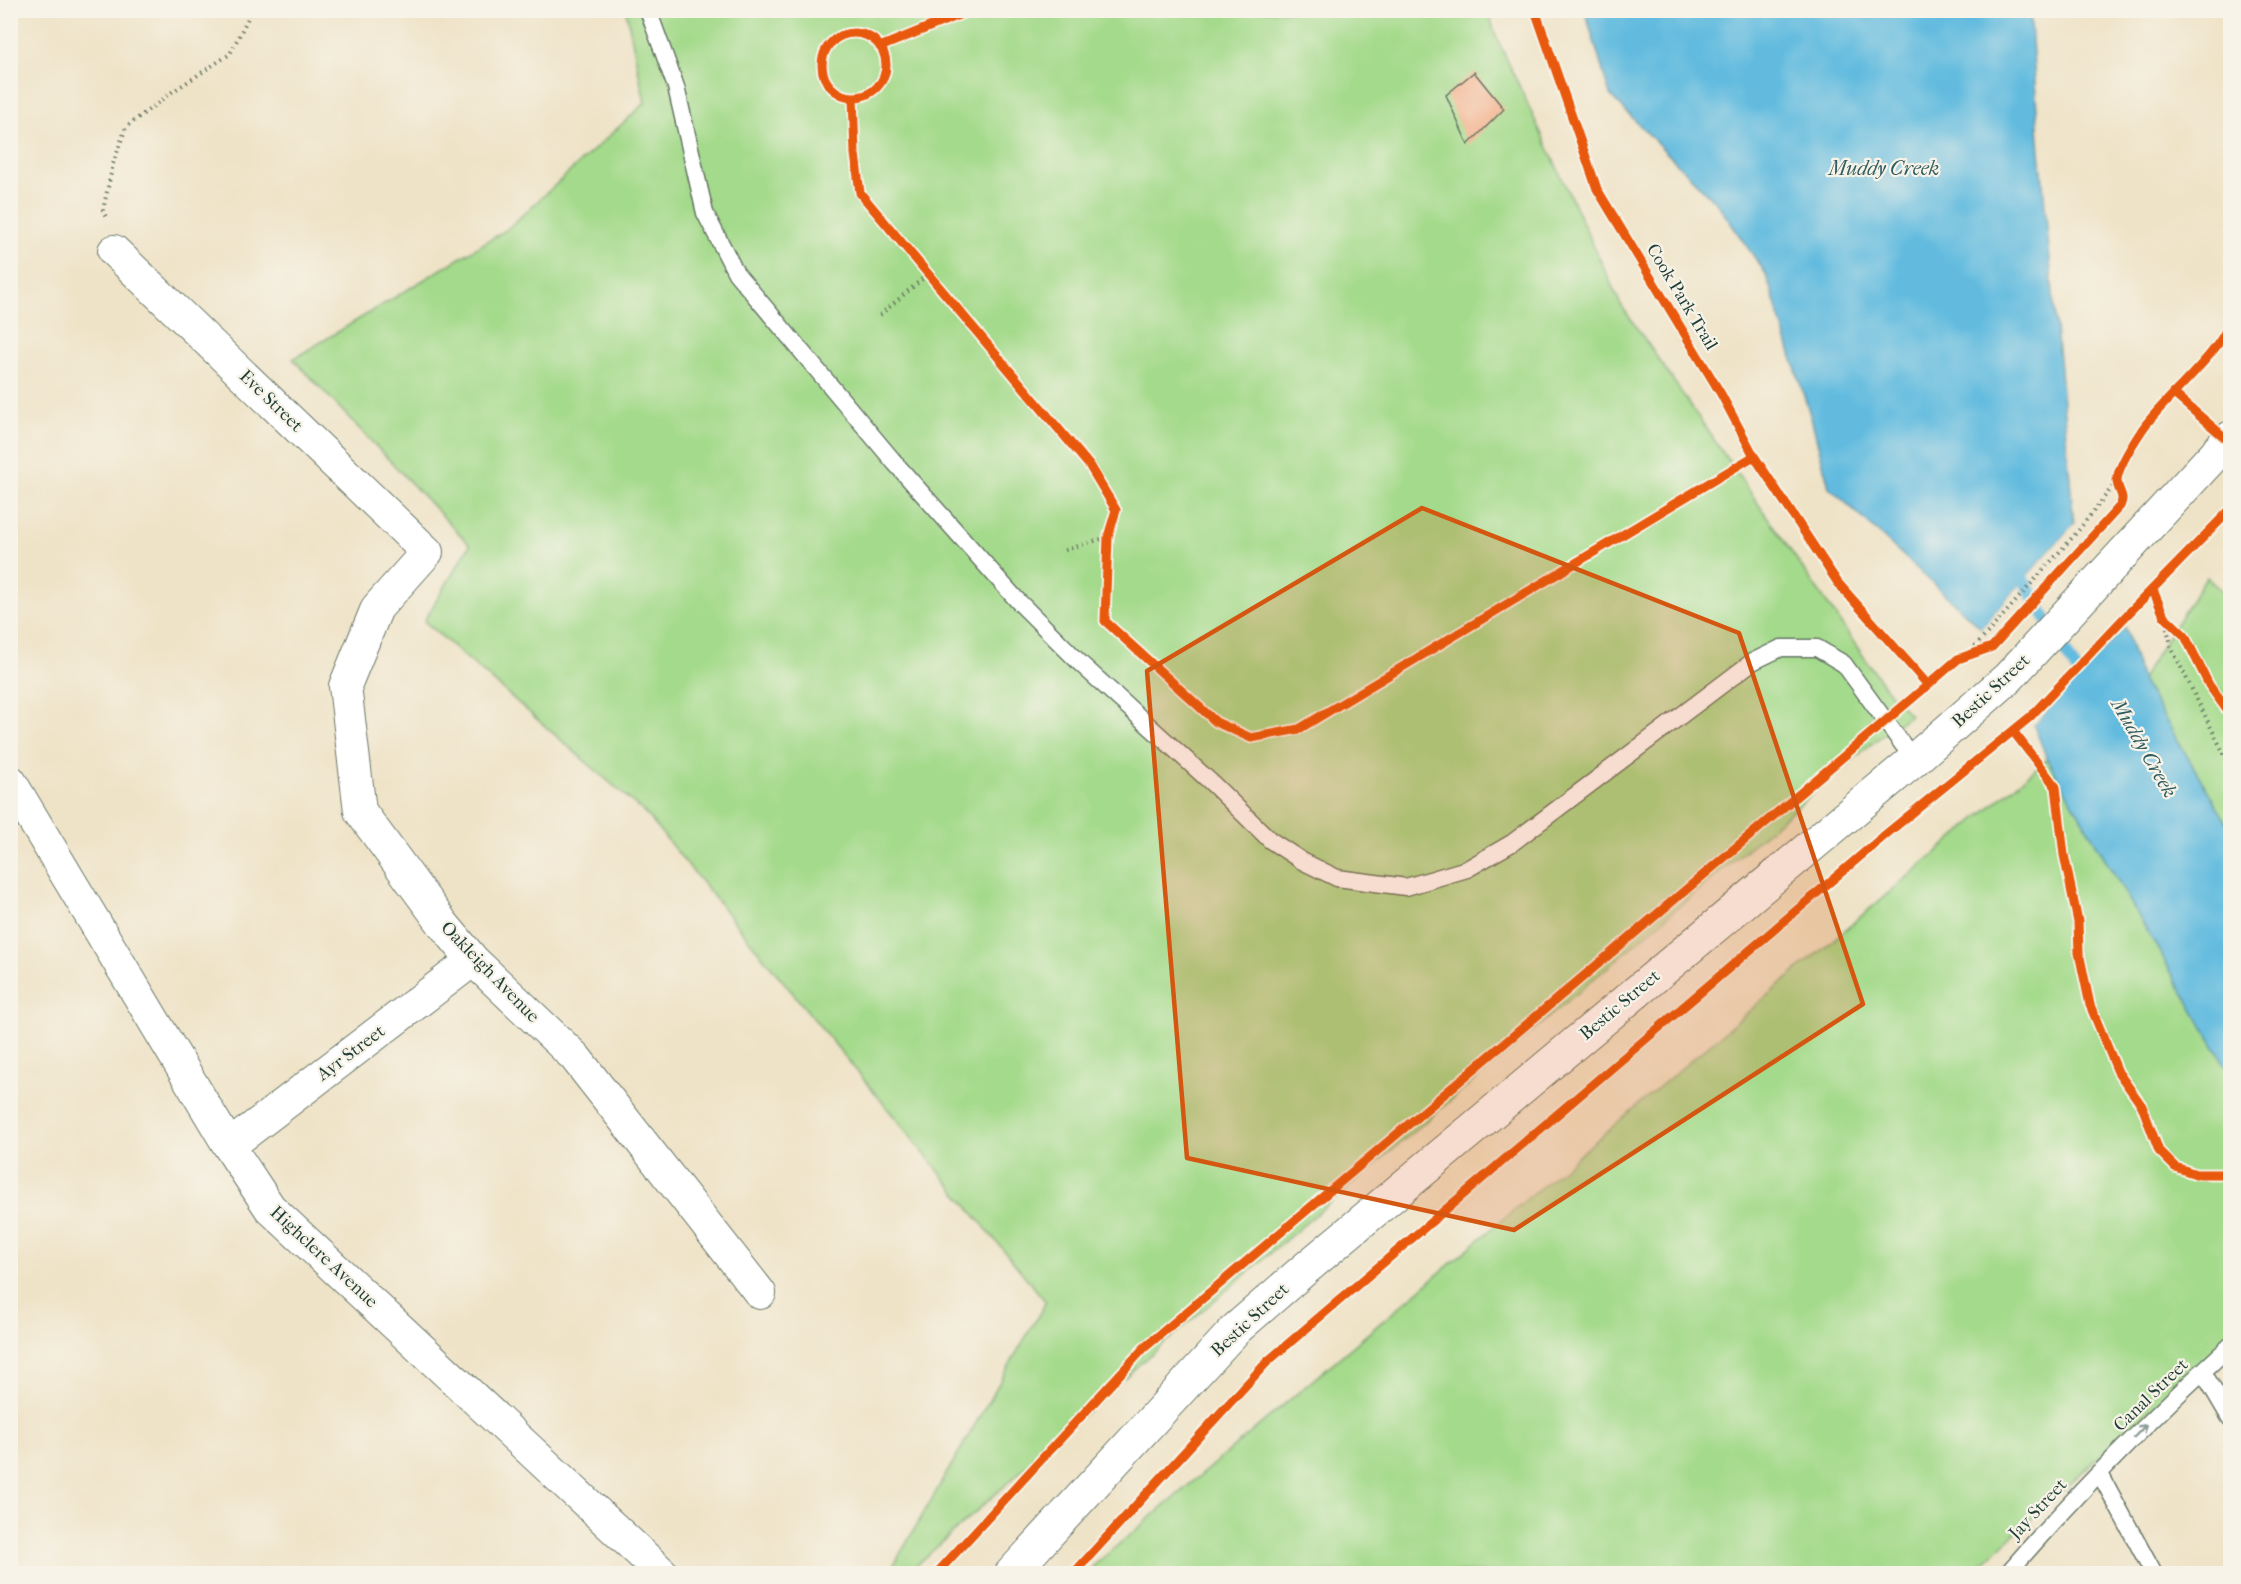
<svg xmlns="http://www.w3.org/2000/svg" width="2241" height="1584" font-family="'IM FELL French Canon',serif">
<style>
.green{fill:#a4da8b;stroke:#628c60;stroke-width:1.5}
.water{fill:#62bbdf;stroke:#407c8a;stroke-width:1.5}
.pier{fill:#efe3c7}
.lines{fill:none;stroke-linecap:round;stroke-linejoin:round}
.stream{stroke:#62bbdf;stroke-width:12}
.building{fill:#f3a981}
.lane-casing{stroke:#687767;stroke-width:19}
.street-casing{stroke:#687767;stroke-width:34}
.secondary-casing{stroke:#687767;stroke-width:35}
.path{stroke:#687767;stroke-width:4;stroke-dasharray:1.5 4.5;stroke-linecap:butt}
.lane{stroke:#fff;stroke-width:16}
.street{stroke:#fff;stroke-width:32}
.secondary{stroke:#fff;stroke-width:33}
.cycleway-casing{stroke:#f7f3e8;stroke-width:13}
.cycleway{stroke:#e8590c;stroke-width:9}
.oneway{stroke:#8f9e9a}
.marked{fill:#d45610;fill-opacity:0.2;stroke:#d45610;stroke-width:4.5;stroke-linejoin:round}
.labels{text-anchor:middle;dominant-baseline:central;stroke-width:4.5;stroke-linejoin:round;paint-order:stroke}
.street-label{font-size:18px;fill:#1f3d34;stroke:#f7f3e8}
.water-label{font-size:20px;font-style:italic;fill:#305c5f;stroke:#f7f3e8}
</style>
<rect width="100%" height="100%" fill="#f7f3e8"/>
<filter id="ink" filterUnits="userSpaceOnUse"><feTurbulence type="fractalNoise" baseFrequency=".0167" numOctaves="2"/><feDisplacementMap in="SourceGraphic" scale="12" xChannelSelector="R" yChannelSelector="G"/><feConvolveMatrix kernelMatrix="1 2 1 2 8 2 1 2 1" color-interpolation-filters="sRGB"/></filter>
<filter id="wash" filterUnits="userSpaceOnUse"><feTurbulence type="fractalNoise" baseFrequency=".008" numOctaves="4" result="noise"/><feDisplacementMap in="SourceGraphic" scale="24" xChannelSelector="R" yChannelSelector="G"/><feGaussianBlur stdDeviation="1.35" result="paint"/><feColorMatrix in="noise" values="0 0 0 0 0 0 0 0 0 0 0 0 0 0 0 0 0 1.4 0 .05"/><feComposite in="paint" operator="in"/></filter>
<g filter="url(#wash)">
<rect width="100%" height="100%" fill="#efe3c7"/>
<!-- green -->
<path class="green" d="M 626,11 L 1488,11 L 1495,34 L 1621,305 L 1886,689 L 1910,715 L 1865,749 L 1143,1361 L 908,1573 L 889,1573 L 1046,1302 L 646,814 L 424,621 L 470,545 L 293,359 L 506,230 L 645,103 Z
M 2206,577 L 2230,598 L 2230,828 L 2141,679 Z
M 2047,759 L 2230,1073 L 2230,1337 L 1972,1573 L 1242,1572 L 1240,1574 L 1100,1574 L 1092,1567 Z"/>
<!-- water -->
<path class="water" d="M 1585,11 L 2030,11 L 2039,140 L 2074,524 L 1981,628 L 1829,487 L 1812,421 L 1766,274 L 1719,206 L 1610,95 Z
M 2125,627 L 2141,679 L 2230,828 L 2230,1073 L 2047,759 L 2034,725 Z"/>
<!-- pier -->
<path class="pier" d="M 2074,524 L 2075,527 L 1983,631 L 1981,628 Z
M 2124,624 L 2125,627 L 2034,725 L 2033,722 Z"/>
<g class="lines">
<!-- stream -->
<path class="stream" d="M 2016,567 L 2087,689"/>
</g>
<g id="blocks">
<!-- building -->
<path class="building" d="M 1474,72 L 1504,109 L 1468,145 L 1446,95 Z"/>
</g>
</g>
<g filter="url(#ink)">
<use href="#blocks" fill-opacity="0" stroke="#687767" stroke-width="1.5"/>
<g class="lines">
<!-- lane casing -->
<g class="lane-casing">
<path id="lane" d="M 648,10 L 676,87 L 705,213 L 736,273 L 895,463 L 1017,600 L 1081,664 L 1214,785 L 1270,840 L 1302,861 L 1337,878 L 1406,887 L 1467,869 L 1512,843 L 1752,662 L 1781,648 L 1817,648 L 1844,664 L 1914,760
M 2203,1372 L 2230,1418
M 2099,1472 L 2154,1574
M 2007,1574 C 2077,1493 2152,1417 2230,1346"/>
</g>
<!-- street casing -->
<g class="street-casing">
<path id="street" d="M 114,251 L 427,552 L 377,608 L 345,686 L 360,811 L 443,924 L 473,960 L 575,1057 L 760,1293
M 10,781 L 229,1146 L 270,1208 L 663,1574
M 229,1146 L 473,960"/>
</g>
<!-- secondary casing -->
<g class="secondary-casing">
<path id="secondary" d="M 1011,1574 L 1236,1329 L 1305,1269 L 1914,760 L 2008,678 L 2230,438"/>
</g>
<!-- path -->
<path class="path" d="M 106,216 L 103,210 L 113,164 L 126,127 L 172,92 L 230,54 L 252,10
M 880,315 L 928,274
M 1065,550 L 1108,537
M 2164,616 L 2172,649 L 2230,766
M 1967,656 L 2078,531 L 2117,481"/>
<!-- lane -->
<use href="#lane" class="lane"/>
<!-- street -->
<use href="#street" class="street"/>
<!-- secondary -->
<use href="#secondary" class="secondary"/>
<!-- cycleway casing -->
<g class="cycleway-casing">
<path id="cycleway" d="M 1535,10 L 1597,189 L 1721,394 L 1754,456 L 1838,583 L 1928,685 L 1958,659 L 1992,647 L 2120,506 C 2126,495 2117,491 2117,480 C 2118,467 2134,442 2142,430 C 2162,400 2225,350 2230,319 C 2231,311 2229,303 2230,296
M822 65a32 32 0 1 1 64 0a32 32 0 1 1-64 0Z
M 880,47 L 971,10
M 853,97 L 855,154 L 860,193 L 1089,465 L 1116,510 L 1108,537 L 1105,621 L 1216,722 L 1251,738 L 1299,729 L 1754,456
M 2173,393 L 2230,442
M 2153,590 L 2164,616 L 2185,636 L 2209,685 L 2230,714
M 2013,731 L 2056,787 L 2064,855 L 2078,922 L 2079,953 L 2090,1005 L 2118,1072 L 2142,1106 L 2159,1151 L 2175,1167 L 2196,1174 L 2222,1174 L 2230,1170
M 936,1574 L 1144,1348 L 1928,685
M 1073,1574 L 1268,1361 L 1885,835 L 2030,717 L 2122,620 L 2230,510"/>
</g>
<!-- cycleway -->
<use href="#cycleway" class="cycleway"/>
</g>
<!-- one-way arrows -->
<defs><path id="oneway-shaft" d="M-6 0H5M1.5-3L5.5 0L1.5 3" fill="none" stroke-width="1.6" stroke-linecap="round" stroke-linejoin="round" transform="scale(1.5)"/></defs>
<use class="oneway" href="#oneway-shaft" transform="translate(2140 1431) rotate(-46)"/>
</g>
<!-- marked area -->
<path class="marked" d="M 1422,508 L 1739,633 L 1863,1004 L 1514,1230 L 1187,1158 L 1147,671 Z"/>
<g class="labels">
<!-- street labels -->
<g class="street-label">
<text transform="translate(1682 297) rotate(59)">Cook Park Trail</text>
<text transform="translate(271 401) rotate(44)">Eve Street</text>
<text transform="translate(1991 691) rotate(-43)">Bestic Street</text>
<text transform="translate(490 972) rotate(46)">Oakleigh Avenue</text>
<text transform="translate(1620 1005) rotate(-40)">Bestic Street</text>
<text transform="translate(351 1053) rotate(-37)">Ayr Street</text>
<text transform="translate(324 1257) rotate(43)">Highclere Avenue</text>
<text transform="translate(1250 1320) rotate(-43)">Bestic Street</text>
<text transform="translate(2151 1395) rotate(-44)">Canal Street</text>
<text transform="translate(2038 1509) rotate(-47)">Jay Street</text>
</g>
<!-- water labels -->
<g class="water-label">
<text x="1884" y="168">Muddy Creek</text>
<text transform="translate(2144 748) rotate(60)">Muddy Creek</text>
</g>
</g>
<!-- margin -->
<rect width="2241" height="1584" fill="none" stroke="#f7f3e8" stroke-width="36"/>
</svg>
